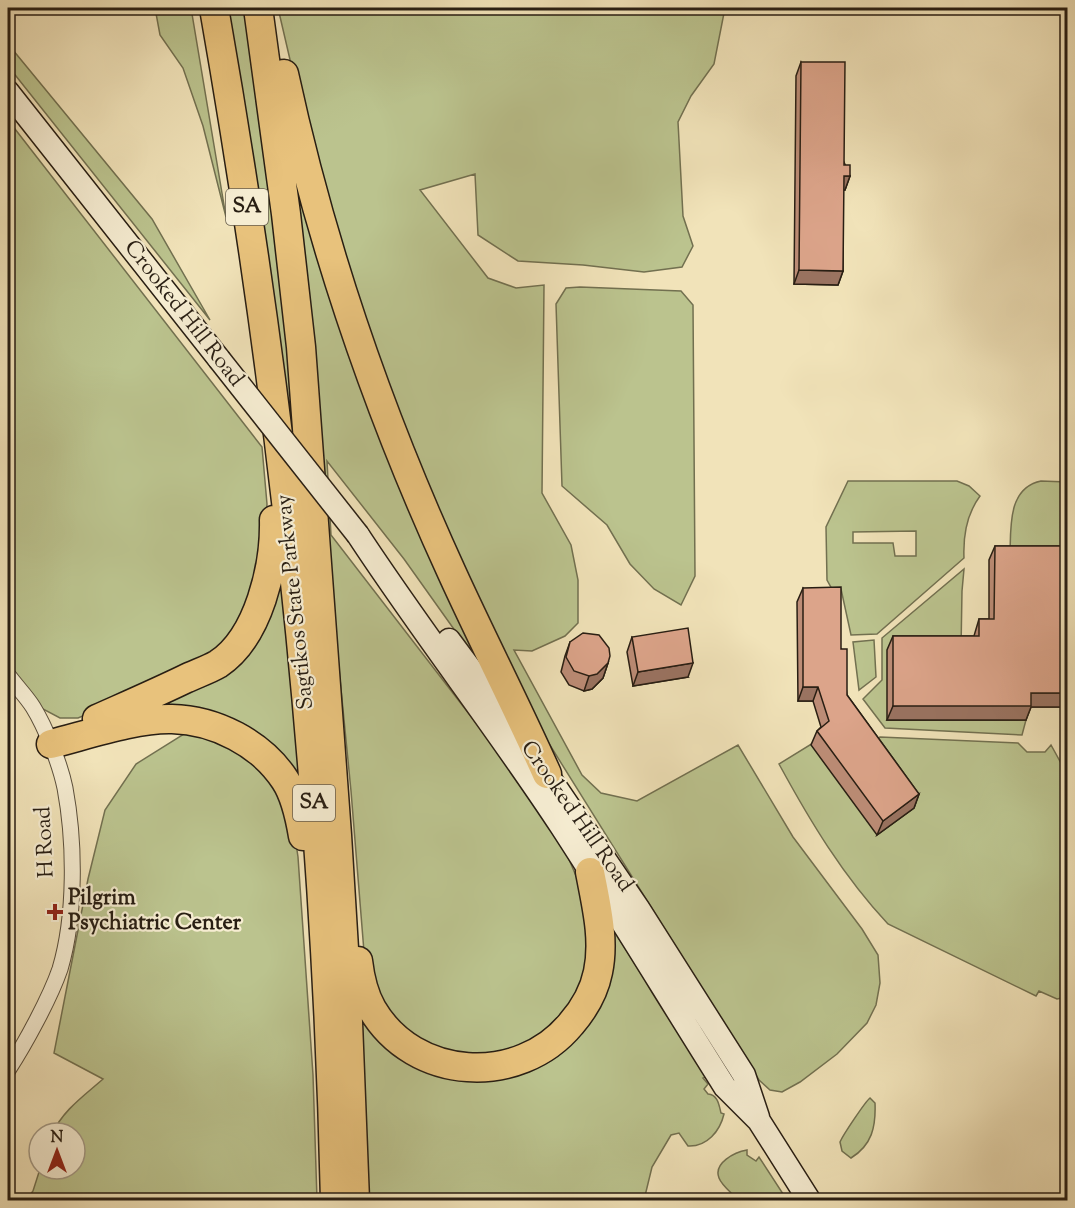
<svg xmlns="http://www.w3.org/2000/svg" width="1075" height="1208" font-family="'Sorts Mill Goudy',serif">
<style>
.green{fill:#bbc38e;stroke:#727050;stroke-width:1.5;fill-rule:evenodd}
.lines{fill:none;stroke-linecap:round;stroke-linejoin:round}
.minor-casing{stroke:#5a4f3c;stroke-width:17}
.secondary-casing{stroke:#281e13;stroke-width:25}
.motorway-casing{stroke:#281e13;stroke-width:31}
.minor{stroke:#f6edd2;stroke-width:15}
.secondary{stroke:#f6edd2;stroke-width:22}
.motorway{stroke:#e8c27c;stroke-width:28}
.secondary-bridge-casing{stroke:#281e13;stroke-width:25;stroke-linecap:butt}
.secondary-bridge{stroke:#f6edd2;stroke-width:22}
.wall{fill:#bd8d77;stroke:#281e13;stroke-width:1.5}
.shaded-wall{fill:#9a7361;stroke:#281e13;stroke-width:1.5}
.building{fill:#dca48a;stroke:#281e13;stroke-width:1.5}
.poi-dot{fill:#8f2418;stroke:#f6edd2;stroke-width:2}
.labels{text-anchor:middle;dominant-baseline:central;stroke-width:4.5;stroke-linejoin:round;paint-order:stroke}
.shield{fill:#f6edd2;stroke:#665c4c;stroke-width:1.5}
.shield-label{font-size:21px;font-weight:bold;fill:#281e13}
.street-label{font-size:22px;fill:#281e13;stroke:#f6edd2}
.poi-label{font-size:22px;font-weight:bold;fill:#281e13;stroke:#f6edd2;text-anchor:start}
</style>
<rect width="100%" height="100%" fill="#f1e3b9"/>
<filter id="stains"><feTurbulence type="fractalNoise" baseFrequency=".00333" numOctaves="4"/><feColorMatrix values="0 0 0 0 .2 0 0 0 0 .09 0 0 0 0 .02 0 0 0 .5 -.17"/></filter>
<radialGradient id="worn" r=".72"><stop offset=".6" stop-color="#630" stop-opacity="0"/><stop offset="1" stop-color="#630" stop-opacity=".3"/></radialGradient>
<!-- green -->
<path class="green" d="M 155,8 L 191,8 L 226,217 L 203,126 L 183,68 L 160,35 Z
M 225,8 L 248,8 L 296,410 L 286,401 Z
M 278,8 L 725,8 L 714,64 L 691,96 L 678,122 L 683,216 L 693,246 L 682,267 L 644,272 L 583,265 L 518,261 L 478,235 L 475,174 L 420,190 L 488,278 L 516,288 L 544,285 L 542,493 L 571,545 L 578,580 L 578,623 L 565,636 L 532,651 L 514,650 L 582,775 L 601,793 L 637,801 L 738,745 L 793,837 L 862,929 L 878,955 L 880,983 L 876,1005 L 867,1023 L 837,1054 L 800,1082 L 782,1092 L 770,1090 L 759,1080 L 548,742 L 430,502 L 367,328 L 314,163 Z
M 8,44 L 152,219 L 210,320 L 8,66 Z
M 8,120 L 262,447 L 267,504 L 263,571 L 239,630 L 192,671 L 78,718 L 60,718 L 41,708 L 8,669 Z
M 290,168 L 483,670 L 404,559 L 327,461 L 331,535 L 493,745 L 565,850 L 582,890 L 592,944 L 585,991 L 517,1056 L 467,1063 L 422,1047 L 384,1012 L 365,964 L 351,791 Z
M 580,287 L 681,291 L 693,305 L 695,576 L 681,605 L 654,589 L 630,564 L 607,525 L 562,486 L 556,304 L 566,288 Z
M 848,481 L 957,481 L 969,486 L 980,496 C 966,515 963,536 964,558 L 877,634 L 851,635 L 841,589 L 832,589 L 827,580 L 826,527 ZM 916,531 L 916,556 L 895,556 L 893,543 L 853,543 L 853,532 Z
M 1041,481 L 1067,482 L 1067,560 L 1010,555 C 1011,529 1007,488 1041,481 Z
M 281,569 L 305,805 L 269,744 L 115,721 L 192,690 Z
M 964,569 L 962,591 L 961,650 L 887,720 L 1026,720 L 1022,735 L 885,728 L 863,699 L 882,680 L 882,638 Z
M 874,640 L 876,677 L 859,690 L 853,642 Z
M 195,727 L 252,752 L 290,803 L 298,857 L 313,1075 L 317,1200 L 26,1200 L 33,1191 L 40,1169 L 75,1169 L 75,1133 L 53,1133 C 62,1111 85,1095 103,1079 L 54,1053 L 88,879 L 105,810 L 136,764 Z
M 880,737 L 1018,743 L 1027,752 L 1045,752 L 1051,745 L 1067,774 L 1067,997 L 1057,999 L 1039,991 L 1036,996 L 888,924 C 843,876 810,821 779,764 L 813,743 L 871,743 Z
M 608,921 L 706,1077 L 703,1078 L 708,1084 L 704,1089 L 708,1094 C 718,1095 719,1105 721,1113 L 724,1114 C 720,1131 707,1147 688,1146 L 679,1133 L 671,1135 L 652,1167 L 644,1200 L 364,1200 L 360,994 L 416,1065 L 549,1061 Z
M 870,1098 L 875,1103 C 876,1127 872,1145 851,1158 L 842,1151 L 840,1142 C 843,1135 865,1102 870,1098 Z
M 747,1150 L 747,1155 L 756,1161 L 759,1157 L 787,1200 L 738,1200 C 733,1194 722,1186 719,1178 C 713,1163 735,1152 747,1150 Z"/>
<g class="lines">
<!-- minor casing -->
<g class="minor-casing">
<path id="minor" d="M 8,675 C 16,686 26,696 33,707 C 46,728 60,764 65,788 C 75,842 76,915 60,969 C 50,998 25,1044 8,1070"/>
</g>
<!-- secondary casing -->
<g class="secondary-casing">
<path id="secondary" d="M 8,92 L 219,359
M 358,535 C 423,634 496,727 561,826 C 617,912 670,1000 725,1087 L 759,1121 L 809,1200
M 449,640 L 519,734
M 538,761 L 638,908 L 744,1075 L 758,1117"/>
</g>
<!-- motorway casing -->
<g class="motorway-casing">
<path id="motorway" d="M 214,8 C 283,401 326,801 335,1200
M 258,8 L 286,214 L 301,347 L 337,835 L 347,997 L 355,1200
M 284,74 C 321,245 379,414 452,573 C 483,641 517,707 547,774
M 97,719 C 126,706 156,693 185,679 C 195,674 208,670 218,664 C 259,637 275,566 274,520
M 51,744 C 87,735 136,718 172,719 C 215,720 261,743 285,780 C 295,795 300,818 303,836
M 358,961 C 360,978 364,995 372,1009 C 414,1081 519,1087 571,1024 C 584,1009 594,992 598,972 C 605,939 596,904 590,872"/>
</g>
<!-- minor -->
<use href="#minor" class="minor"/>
<!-- secondary -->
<use href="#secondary" class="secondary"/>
<!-- motorway -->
<use href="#motorway" class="motorway"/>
<!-- secondary-bridge casing -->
<g class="secondary-bridge-casing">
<path id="secondary-bridge" d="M 219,359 L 358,535"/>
</g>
<!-- secondary-bridge -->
<use href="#secondary-bridge" class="secondary-bridge"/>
</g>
<!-- wall -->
<path class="wall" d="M 880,8 L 900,8 L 898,14 Z
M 801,62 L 850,176 L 845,190 L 843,190 L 843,271 L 838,285 L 794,284 L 796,76 Z
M 995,546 L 1068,546 L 1068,707 L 1031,707 L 1026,720 L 887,720 L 887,650 L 893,636 L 974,636 L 979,619 L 989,619 L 989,560 Z
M 803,588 L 841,649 L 847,695 L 919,794 L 914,808 L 877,835 L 811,745 L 817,731 L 821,727 L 813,701 L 798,701 L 797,602 Z
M 632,637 L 688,677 L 633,686 L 627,652 Z
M 570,642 L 608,663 L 603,678 L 592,689 L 584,691 L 569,685 L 561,672 L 565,656 Z"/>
<!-- shaded-wall -->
<path class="shaded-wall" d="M 844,176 L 850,176 L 845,190 L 838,190 Z
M 799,270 L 843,271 L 838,285 L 794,284 Z
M 608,663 L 603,678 L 592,689 L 584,691 L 589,676 Z
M 693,663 L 688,677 L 633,686 L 638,672 Z
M 803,687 L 818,687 L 813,701 L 798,701 Z
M 1031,693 L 1068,693 L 1068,707 L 1031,707 L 1026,720 L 887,720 L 893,706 Z
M 919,794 L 914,808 L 877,835 L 883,821 Z"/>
<!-- building -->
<path class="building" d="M 801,62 L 845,62 L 844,165 L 850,165 L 850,176 L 844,176 L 843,271 L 799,270 Z
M 995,546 L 1068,546 L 1068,693 L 1031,693 L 1031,706 L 893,706 L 893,636 L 979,636 L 979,619 L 994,619 Z
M 841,587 L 841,649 L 847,649 L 847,695 L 919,794 L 883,821 L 817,731 L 829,721 L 818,687 L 803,687 L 803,588 Z
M 688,628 L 693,663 L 638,672 L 632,637 Z
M 583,633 L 599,635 L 609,648 L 610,656 L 608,663 L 597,674 L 589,676 L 574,671 L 566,657 L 570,642 Z"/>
<!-- markers -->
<path class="poi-dot" d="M52 903h6v6h6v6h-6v6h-6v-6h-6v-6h6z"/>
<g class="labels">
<!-- shield labels -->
<g class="shield">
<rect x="226" y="189" width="42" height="36" rx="4.5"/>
<rect x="293" y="785" width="42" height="36" rx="4.5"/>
</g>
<g class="shield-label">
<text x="247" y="207">SA</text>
<text x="314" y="803">SA</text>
</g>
<!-- street labels -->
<g class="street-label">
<text transform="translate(183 314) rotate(52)">Crooked Hill Road</text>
<text transform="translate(296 602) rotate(-96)">Sagtikos State Parkway</text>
<text transform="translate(576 817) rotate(55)">Crooked Hill Road</text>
<text transform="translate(46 842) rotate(-93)">H Road</text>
</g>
<!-- poi labels -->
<g class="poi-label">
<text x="68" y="899">Pilgrim<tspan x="68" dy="25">Psychiatric Center</tspan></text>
</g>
</g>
<!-- margin -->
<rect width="1075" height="1208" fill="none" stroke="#f1e3b9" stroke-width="30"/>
<rect x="9" y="9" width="1057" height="1190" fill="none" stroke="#281e13" stroke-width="3"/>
<rect x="15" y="15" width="1045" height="1178" fill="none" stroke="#281e13" stroke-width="1.5"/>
<!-- north arrow -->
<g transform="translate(57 1151)"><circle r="28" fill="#f6edd2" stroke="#a49a86" stroke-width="1.5"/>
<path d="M0-4.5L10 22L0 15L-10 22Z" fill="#8f2418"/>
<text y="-9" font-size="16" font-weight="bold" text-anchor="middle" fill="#281e13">N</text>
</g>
<rect width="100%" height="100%" filter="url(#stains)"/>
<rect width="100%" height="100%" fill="url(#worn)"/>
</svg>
